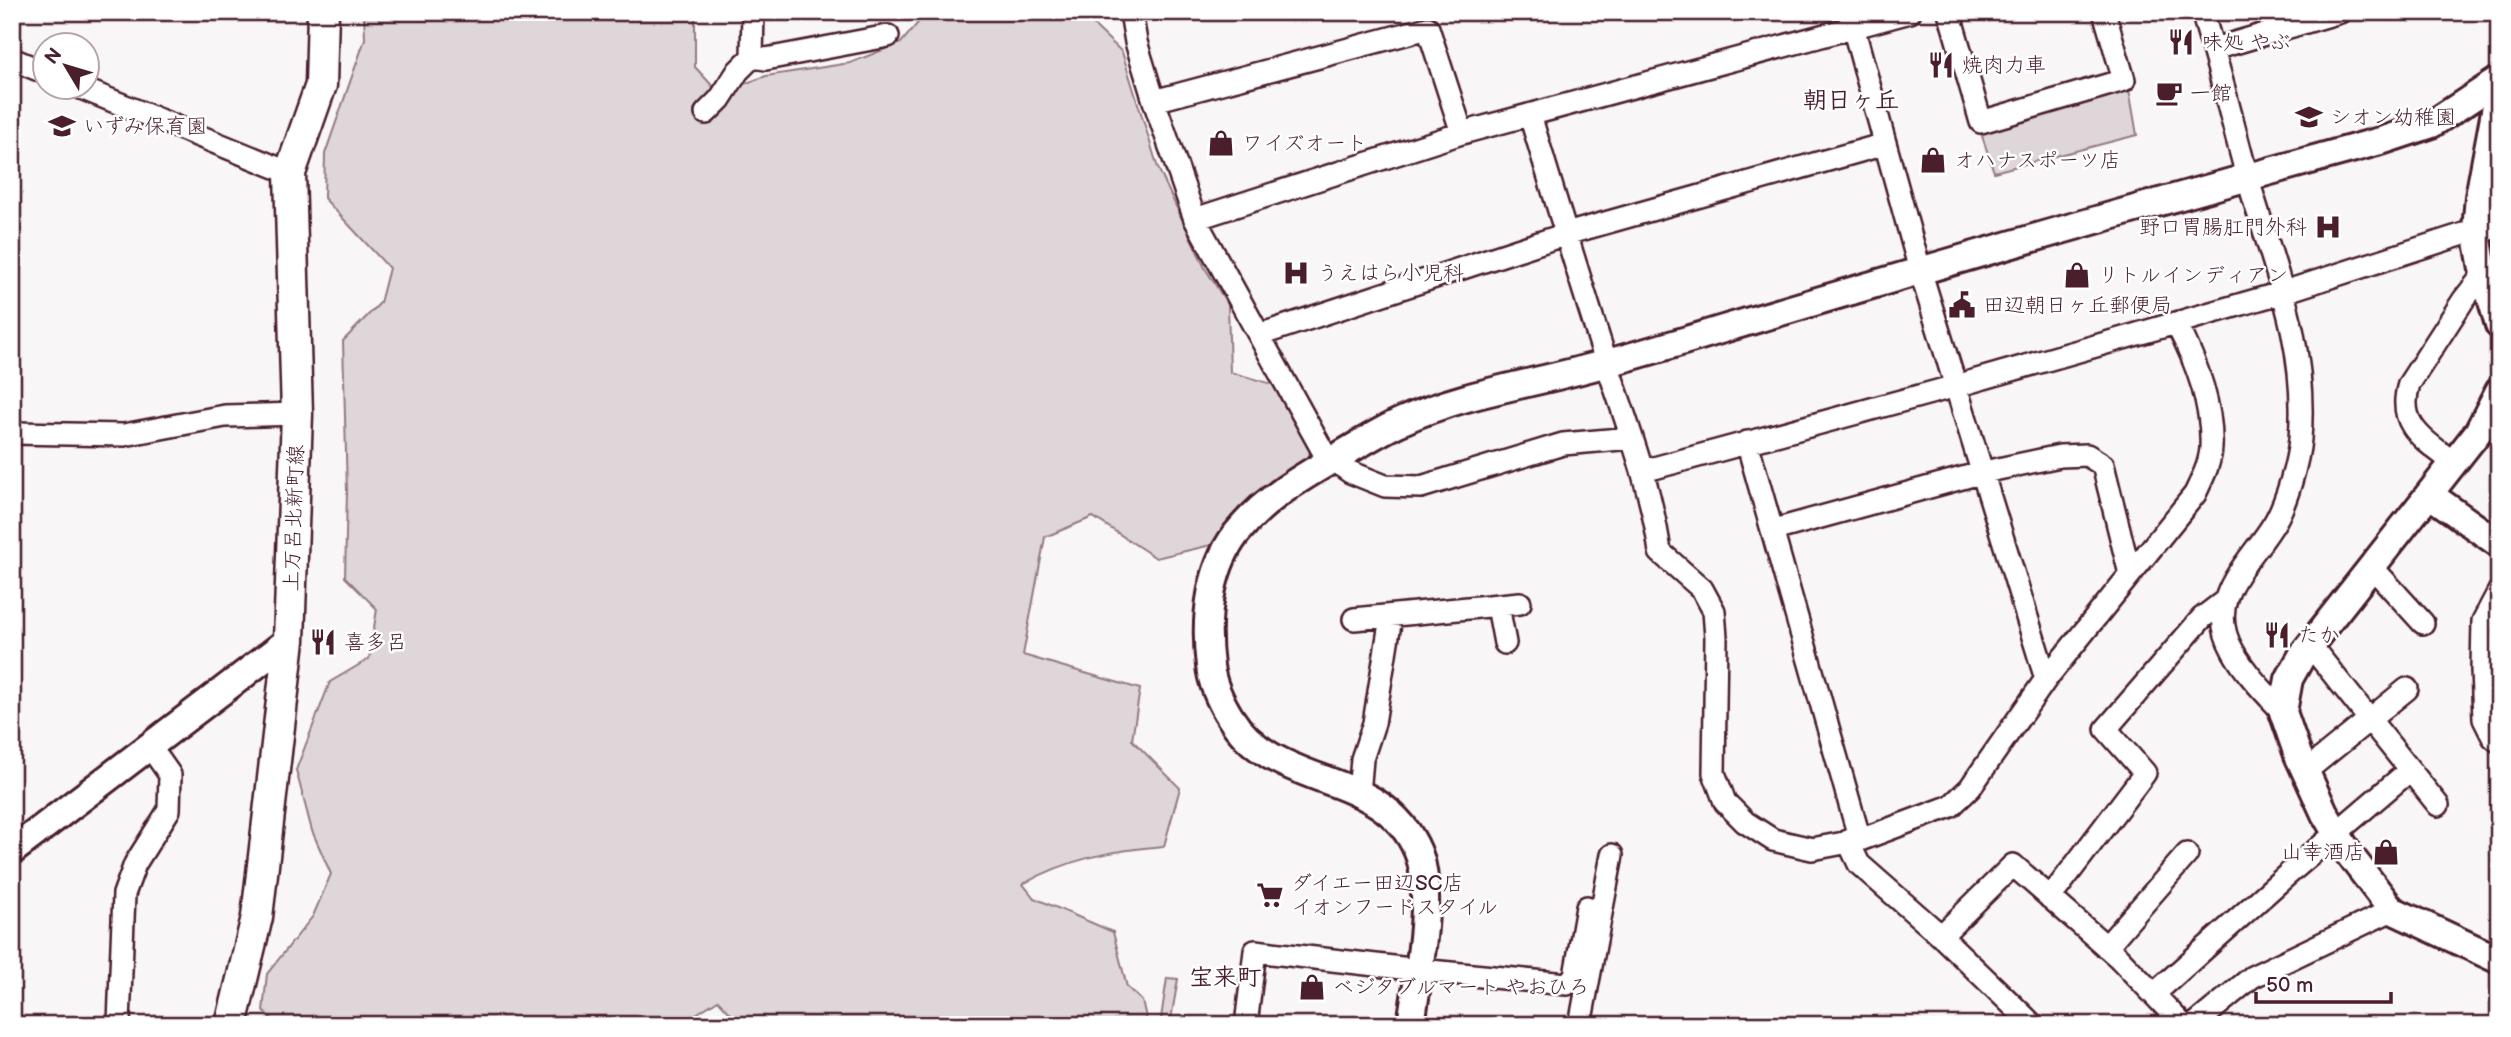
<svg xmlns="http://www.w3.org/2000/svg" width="2511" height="1037" font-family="'Balsamiq Sans','Klee One',sans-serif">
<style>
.green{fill:#ded6d9;stroke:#947a82;stroke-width:2}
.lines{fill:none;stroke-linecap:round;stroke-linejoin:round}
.minor-casing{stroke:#4a1f2b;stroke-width:26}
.tertiary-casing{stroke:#4a1f2b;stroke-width:32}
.secondary-casing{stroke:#4a1f2b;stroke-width:35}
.minor{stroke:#fff;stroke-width:21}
.tertiary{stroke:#fff;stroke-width:26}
.secondary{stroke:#fff;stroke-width:30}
.labels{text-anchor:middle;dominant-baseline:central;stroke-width:5;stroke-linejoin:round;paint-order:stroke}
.poi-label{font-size:21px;fill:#4a1f2b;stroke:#fff;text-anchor:start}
.street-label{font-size:21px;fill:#4a1f2b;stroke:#fff}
.quarter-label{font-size:24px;font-weight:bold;fill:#4a1f2b;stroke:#fff}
</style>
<rect width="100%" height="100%" fill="#f8f6f7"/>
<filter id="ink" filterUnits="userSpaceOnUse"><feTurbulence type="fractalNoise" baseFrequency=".0143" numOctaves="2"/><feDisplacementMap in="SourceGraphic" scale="14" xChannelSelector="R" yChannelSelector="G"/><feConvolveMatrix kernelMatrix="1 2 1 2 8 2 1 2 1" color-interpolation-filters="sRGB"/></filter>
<g filter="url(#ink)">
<!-- green -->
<path class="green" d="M 364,12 L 695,12 L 695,67 L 719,93 L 766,76 L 850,63 L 901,43 L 927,12 L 970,12 L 979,15 L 978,12 L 1080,12 L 1122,52 L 1158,168 L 1205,268 L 1228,305 L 1230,372 L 1272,384 L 1311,445 L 1308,461 L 1253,494 L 1211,545 L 1156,558 L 1093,517 L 1045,537 L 1023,655 L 1140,689 L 1132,740 L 1180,788 L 1164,846 C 1112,850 1068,859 1023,884 L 1034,898 L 1113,932 L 1127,987 L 1142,1001 L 1148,1025 L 741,1025 L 718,1000 L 679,1025 L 279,1025 L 263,1011 L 267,974 L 313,916 L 331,874 L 312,831 L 296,770 L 330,682 L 369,659 L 377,609 L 345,577 L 347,492 L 343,341 L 380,303 L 389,268 L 324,198 L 325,154 L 365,39 Z
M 2129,89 L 2137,135 L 1994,172 L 1981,133 Z
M 1167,978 L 1178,979 L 1170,1025 L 1160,1025 Z"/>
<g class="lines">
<!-- minor casing -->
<g class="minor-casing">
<path id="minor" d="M 1131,12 L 1136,42 L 1154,101 L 1195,219 L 1329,462
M 1849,12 L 1920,270 L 2046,679
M 1949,12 L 1981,122 L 2124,80 L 2104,12
M 2202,12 C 2219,66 2232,121 2247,176 C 2273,266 2308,342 2300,439 C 2298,462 2287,500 2276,520 C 2252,562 2202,597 2233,651 C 2245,673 2266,694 2283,712
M 2214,49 L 2340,12
M 752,57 L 766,59 L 888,36
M 12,59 L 46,73
M 81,88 L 290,173
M 1154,101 L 1428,28 L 1462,133
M 706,113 L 720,99 L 738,71 L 752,57 L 753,12
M 1530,115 C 1555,198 1580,280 1606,361 C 1627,424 1651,486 1660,552 L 1702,589 L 1714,611 L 1716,637 L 1714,773 L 1725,802 L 1745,822 L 1773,840 L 1812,849 L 1860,840 L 1951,806 L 1970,788 L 2046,679 L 2195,494 C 2202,479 2210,464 2211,448 C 2213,405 2195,359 2176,323
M 1195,219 L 1462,133 L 1910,12
M 1259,335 L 1566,234 L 1885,144
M 12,433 L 124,435 L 225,416 L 297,414
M 1747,442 L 1860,840
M 1333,460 L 1350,472 L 1385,486 L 1421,487 L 1563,444 L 1632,438
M 2454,463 C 2425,440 2396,426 2409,384 L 2464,299 L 2484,274
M 1643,471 L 1956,386 L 2284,292 L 2476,230 L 2499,228
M 1774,530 L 1984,472 L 2060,456 L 2087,455 L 2103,465 L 2130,574
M 2372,567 L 2423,623
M 2499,591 L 2483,621 L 2482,669 L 2484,719 L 2493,737 L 2499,742
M 1498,606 L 1505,643
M 1354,619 L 1520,603
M 2310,645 L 2438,805
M 2306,771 L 2407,689
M 1359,794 L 1362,759 L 1374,723 L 1391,617
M 1848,841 L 1859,864 L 1941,936 L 2033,1025
M 2050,898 L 2145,773 L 2106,729 L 2202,618 L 2223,602
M 1941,936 L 2013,865 L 2118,957 L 2183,1025
M 2106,947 L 2187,854
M 2154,994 L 2287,875 L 2410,770
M 119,1023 L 124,894 L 135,864 L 169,810 L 170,775 L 149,745
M 1246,1025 L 1255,951 L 1419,970 L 1567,984 L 1575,976 L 1587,907
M 1580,1025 L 1612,855
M 2194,1025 L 2252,977 L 2392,910"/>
</g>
<!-- tertiary casing -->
<g class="tertiary-casing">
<path id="tertiary" d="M 2499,90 L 2479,197 L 2476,230 L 2484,274 L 2499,325
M 2499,391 L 2478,432 L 2303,654 L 2289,679 L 2283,712 L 2298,755 L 2325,814 L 2349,854 L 2392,910 L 2499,960
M 2429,494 L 2499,544
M 12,851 L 289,640
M 1411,1025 C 1417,979 1435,894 1418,852 C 1383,767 1276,792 1230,717 C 1220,701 1212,684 1210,666 C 1204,619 1209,563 1242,527 C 1266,499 1299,479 1330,461 C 1354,448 1377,432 1402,421 C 1452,398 1508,388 1561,375 C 1615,362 1668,346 1720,330 C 1941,264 2162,200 2384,140 L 2432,124 L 2499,80"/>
</g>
<!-- secondary casing -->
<g class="secondary-casing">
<path id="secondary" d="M 231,1025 L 257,917 L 289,640 L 297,414 L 290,173 L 321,85 L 323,12"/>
</g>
<!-- minor -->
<use href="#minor" class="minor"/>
<!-- tertiary -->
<use href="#tertiary" class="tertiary"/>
<!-- secondary -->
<use href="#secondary" class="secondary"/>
</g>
</g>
<!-- icons -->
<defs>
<g id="restaurant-bare" transform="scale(2.1)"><path d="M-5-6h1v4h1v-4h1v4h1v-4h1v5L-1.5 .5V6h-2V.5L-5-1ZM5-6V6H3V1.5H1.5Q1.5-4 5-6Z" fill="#4a1f2b" stroke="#fff" stroke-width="2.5" paint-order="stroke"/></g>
<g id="cafe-bare" transform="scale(2.1)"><path d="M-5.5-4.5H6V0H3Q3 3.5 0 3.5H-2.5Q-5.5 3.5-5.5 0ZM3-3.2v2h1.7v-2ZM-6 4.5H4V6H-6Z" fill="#4a1f2b" stroke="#fff" stroke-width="2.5" paint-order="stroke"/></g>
<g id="school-bare" transform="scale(2.1)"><path d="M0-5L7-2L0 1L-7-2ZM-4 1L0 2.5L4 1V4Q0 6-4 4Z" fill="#4a1f2b" stroke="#fff" stroke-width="2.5" paint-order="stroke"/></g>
<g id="shop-bare" transform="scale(2.1)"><path d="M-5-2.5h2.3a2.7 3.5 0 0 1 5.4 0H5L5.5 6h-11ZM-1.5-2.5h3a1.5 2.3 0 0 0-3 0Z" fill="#4a1f2b" stroke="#fff" stroke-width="2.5" paint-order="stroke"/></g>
<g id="hospital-bare" transform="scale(2.1)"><path d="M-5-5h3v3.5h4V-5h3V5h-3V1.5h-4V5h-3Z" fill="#4a1f2b" stroke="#fff" stroke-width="2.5" paint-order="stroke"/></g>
<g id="civic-bare" transform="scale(2.1)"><path d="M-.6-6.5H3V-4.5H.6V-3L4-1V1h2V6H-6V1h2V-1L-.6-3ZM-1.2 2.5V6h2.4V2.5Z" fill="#4a1f2b" stroke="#fff" stroke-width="2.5" paint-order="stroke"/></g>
<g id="supermarket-bare" transform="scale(2.1)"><path d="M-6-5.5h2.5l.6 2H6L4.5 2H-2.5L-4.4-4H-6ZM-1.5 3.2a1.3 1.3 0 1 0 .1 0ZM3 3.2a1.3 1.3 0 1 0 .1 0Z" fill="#4a1f2b" stroke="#fff" stroke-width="2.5" paint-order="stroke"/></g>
</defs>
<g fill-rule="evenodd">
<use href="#restaurant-bare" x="2181" y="42"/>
<use href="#restaurant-bare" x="1941" y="65"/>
<use href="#cafe-bare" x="2169" y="93"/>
<use href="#school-bare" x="2309" y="117"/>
<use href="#school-bare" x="62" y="126"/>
<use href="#shop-bare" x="1221" y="143"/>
<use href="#shop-bare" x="1933" y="160"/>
<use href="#hospital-bare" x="2328" y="227"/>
<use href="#hospital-bare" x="1296" y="273"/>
<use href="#shop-bare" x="2077" y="275"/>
<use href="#civic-bare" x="1962" y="305"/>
<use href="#restaurant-bare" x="2277" y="635"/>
<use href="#restaurant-bare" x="323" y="642"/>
<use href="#shop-bare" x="2386" y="852"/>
<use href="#supermarket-bare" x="1270" y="895"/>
<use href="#shop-bare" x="1312" y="987"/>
</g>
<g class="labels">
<!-- poi labels -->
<g class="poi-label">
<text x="2202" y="42">味処 やぶ</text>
<text x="1962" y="65">焼肉力車</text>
<text x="2190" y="93">一館</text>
<text x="2330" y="117">シオン幼稚園</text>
<text x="83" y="126">いずみ保育園</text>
<text x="1242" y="143">ワイズオート</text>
<text x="1954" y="160">オハナスポーツ店</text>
<text x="2307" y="227" text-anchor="end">野口胃腸肛門外科</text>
<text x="1317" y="273">うえはら小児科</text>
<text x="2098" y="275">リトルインディアン</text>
<text x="1983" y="305">田辺朝日ヶ丘郵便局</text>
<text x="2298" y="635">たか</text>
<text x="344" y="642">喜多呂</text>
<text x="2365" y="852" text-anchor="end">山幸酒店</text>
<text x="1291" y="883">ダイエー田辺SC店<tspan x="1291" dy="24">イオンフードスタイル</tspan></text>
<text x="1333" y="987">ベジタブルマート やおひろ</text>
</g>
<!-- street labels -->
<g class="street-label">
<text transform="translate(294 518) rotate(-88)">上万呂北新町線</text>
</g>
<!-- quarter labels -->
<g class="quarter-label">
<text x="1851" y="100">朝日ヶ丘</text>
<text x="1225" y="977">宝来町</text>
</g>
</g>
<!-- margin -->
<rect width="2511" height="1037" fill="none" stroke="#fff" stroke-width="42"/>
<rect x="21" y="21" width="2469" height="995" fill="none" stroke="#4a1f2b" stroke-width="2.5" filter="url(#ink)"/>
<!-- north arrow -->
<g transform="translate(66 66) rotate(308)"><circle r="33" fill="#ffffff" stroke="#b7a5aa" stroke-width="2"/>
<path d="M0-5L12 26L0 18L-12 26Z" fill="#4a1f2b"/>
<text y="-10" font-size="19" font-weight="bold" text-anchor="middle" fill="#4a1f2b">N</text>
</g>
<!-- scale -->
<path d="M2256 992v10h135v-10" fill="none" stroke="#4a1f2b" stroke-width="3.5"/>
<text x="2266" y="992" font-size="21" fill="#4a1f2b" stroke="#ffffff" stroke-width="5" paint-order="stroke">50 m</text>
</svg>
